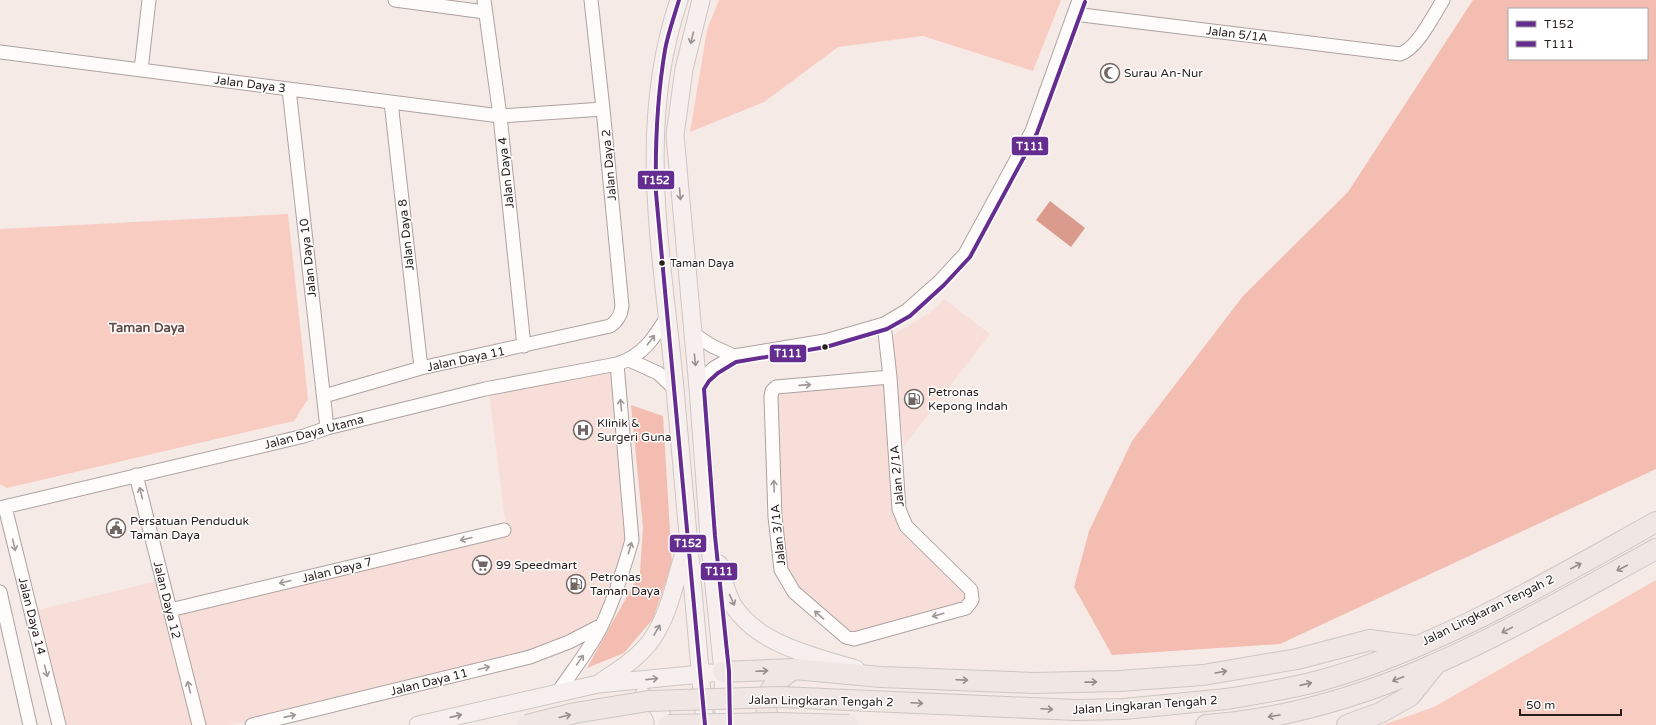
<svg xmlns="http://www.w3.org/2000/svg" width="1656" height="725" font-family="'Varela Round',sans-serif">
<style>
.built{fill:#f8ded9}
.green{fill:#f9ccc2}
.forest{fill:#f4bdb1;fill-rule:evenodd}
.water{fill:#da9a8c}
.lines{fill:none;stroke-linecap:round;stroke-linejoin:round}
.minor-casing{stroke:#aca2a0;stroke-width:15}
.major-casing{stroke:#cdc7c4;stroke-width:19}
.highway-casing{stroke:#cdc7c4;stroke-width:22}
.minor{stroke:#fefcfb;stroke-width:13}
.major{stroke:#f6efed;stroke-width:17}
.highway{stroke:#f0e6e4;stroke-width:20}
.highway-bridge-casing{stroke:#cdc7c4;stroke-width:22;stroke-linecap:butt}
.highway-bridge{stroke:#f0e6e4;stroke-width:20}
.bus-1-casing{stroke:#fff;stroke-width:7}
.bus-2-casing{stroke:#fff;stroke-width:7}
.bus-1{stroke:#662d91;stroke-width:4}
.bus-2{stroke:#662d91;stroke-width:4}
.oneway{stroke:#99918f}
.oneway2{stroke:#9e9997}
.oneway3{stroke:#968c8a}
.bus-dot{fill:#281f1c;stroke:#fff;stroke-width:1.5}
.labels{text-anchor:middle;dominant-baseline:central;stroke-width:3;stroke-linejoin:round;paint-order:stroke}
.bus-label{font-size:11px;fill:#281f1c;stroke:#fff;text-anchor:start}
.street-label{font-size:12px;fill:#281f1c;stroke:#fff}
.poi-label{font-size:12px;fill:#281f1c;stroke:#fff;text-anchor:start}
.neighbourhood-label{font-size:13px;font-weight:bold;fill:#644d48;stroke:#fff}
.line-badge{stroke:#fff;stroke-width:1.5}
.badge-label{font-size:11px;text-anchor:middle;font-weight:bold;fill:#fff}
</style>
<rect width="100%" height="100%" fill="#f6eae7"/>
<!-- built -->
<path class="built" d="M 944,299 L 990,334 L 904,446 L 890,337 L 931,312 Z
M 613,370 L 628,538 L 598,620 L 533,650 L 230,725 L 65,725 L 37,610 L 157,581 L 167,618 L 507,535 L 489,393 Z
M 885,383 L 894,514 L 966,591 L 967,597 L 964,602 L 855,634 L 850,633 L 798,589 L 785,566 L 780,509 L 775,394 Z"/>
<!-- green -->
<path class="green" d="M 719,0 L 1061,0 L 1033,71 L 923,36 L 838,47 L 764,102 L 690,132 L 707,30 Z
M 288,214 L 308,399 L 294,421 L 7,488 L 0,484 L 0,229 Z
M 1656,580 L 1656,725 L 1383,725 L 1434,707 Z"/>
<!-- forest -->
<path class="forest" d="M 1473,0 L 1656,0 L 1656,469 L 1280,644 L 1112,655 L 1074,587 L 1089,531 L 1132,441 L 1243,296 L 1348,192 ZM 1509,9 L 1647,9 L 1647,59 L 1509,59 Z
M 631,405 L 663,416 L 672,564 L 653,619 L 624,653 L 587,668 L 640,573 L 643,527 Z"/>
<!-- water -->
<path class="water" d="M 1050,201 L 1085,228 L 1071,247 L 1036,220 Z"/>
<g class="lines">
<!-- minor casing -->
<g class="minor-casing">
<path id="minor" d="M 395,0 L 485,12
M 484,0 L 500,116 L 524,346
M 1074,14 L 1400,54 C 1417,49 1433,16 1443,0
M 0,52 L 500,116 L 603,109
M 141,70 L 149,0
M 289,89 L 327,428
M 391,102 L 421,368
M 884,324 L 890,377 L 899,509 L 906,526 L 971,590 L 972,600 L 966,608 L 854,639 L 846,637 L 794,592 L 781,570 L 775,517 L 771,397 L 772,391 L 776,387 L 890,377
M 692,333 L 712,346 L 734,356
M 629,360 L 658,373 L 675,389
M 698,388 L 704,377 L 714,368 L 734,356 L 825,341 L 884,324 L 906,311 L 940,281 L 965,254 L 1032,131 L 1079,0
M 324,396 L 421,368 L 610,326 C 618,321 621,315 622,306 L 603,109 L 591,0
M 136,475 L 199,725
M 5,507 L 59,725
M 0,508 L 304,436 L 327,428 L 485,389 L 617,364 C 643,356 655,337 668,315
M 0,592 L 30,725
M 170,610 L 504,530
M 558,692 C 573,670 590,649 602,625 C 615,598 624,568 632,540 L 617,364
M 252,725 L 530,657 L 569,642 L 602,625"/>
</g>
<!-- major casing -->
<g class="major-casing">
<path id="major" d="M 679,0 C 635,129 663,257 675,389 C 686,501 694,613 705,725
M 701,0 L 684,69 L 675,135 L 698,388 L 709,537 L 723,672 L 724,725
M 719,564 C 723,577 726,593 733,605 C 757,644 815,657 856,669
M 598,684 C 617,671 639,658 652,639 C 670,613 675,580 685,550
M 643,696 C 654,702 664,712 663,725
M 418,725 L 598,684 L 711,673"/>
</g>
<!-- highway casing -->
<g class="highway-casing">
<path id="highway" d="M 723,672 L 794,669 L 881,677 L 1034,683 L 1119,681 L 1203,675 L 1297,659 L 1370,640 L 1415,646
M 1226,699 C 1257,694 1288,689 1319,681 C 1436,649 1550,581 1656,522
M 770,725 C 760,698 771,683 794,669
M 1206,725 C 1373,713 1513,627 1656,549
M 1347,725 L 1380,713 L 1410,696 L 1435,665"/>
</g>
<!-- minor -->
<use href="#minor" class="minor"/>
<!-- major -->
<use href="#major" class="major"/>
<!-- highway -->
<use href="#highway" class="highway"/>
<!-- highway-bridge casing -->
<g class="highway-bridge-casing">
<path id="highway-bridge" d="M 527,725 L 575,713 L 648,701 L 780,697 L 1076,710 L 1124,709 L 1226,699
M 668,725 L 779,723 L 849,725"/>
</g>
<!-- highway-bridge -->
<use href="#highway-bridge" class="highway-bridge"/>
<!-- bus-1 casing -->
<g class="bus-1-casing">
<path id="bus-1" d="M 679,0 C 674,17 668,33 665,50 C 657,98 655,145 656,193 L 705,725"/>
</g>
<!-- bus-2 casing -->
<g class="bus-2-casing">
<path id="bus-2" d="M 730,725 L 729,671 L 715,536 L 704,389 L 709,381 L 718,373 L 736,362 L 826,347 L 887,329 L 910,316 L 944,285 L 970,257 L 1037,133 L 1085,2"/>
</g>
<!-- bus-1 -->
<use href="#bus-1" class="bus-1"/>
<!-- bus-2 -->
<use href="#bus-2" class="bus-2"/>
</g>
<!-- one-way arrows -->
<defs><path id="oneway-shaft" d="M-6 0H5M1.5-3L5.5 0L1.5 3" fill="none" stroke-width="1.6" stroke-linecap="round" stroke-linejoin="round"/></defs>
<g class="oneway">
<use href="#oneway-shaft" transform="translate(692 38) rotate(104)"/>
<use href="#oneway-shaft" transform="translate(680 194) rotate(85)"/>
<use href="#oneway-shaft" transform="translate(695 360) rotate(84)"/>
<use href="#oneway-shaft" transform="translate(732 600) rotate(66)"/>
<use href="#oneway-shaft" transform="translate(657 630) rotate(-60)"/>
<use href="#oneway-shaft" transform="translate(652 679) rotate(-6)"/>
<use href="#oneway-shaft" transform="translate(456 716) rotate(-13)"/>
</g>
<g class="oneway2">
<use href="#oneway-shaft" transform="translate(651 340) rotate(-53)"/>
<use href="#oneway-shaft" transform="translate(805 385) rotate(-4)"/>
<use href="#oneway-shaft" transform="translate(621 405) rotate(-95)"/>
<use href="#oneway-shaft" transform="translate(774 486) rotate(-92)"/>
<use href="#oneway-shaft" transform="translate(141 493) rotate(-104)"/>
<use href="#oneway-shaft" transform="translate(466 539) rotate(166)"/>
<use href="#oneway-shaft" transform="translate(14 545) rotate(76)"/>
<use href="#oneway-shaft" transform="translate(630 548) rotate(-74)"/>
<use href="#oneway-shaft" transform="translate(285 582) rotate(166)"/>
<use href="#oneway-shaft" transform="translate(819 615) rotate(-139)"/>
<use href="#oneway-shaft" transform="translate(938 615) rotate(164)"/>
<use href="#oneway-shaft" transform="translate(580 660) rotate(-55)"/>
<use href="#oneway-shaft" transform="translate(484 668) rotate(-14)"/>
<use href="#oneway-shaft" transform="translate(46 671) rotate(76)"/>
<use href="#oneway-shaft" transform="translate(189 687) rotate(-104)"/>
<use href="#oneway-shaft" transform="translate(290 716) rotate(-13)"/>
</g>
<g class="oneway3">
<use href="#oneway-shaft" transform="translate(1576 566) rotate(-28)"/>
<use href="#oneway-shaft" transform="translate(1622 568) rotate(152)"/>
<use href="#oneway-shaft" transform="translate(1507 630) rotate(152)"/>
<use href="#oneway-shaft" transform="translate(762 671) rotate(-3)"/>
<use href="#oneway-shaft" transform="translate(1221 672) rotate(-10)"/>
<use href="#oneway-shaft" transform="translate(1398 679) rotate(159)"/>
<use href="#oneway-shaft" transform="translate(962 680) rotate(2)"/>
<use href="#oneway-shaft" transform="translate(1091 682) rotate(-1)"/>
<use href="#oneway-shaft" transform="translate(1306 684) rotate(-13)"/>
<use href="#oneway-shaft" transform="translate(917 703) rotate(3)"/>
<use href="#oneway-shaft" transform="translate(1047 709) rotate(3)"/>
<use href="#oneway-shaft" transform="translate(565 716) rotate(-14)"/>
<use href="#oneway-shaft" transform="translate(1274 716) rotate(171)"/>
</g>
<!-- icons -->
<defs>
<g id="mosque-ring" transform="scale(1)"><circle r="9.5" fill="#fff" stroke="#706663" stroke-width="1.5"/><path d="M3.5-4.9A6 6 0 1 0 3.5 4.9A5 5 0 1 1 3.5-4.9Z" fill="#706663"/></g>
<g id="fuel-ring" transform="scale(1)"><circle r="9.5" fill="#fff" stroke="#706663" stroke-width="1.5"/><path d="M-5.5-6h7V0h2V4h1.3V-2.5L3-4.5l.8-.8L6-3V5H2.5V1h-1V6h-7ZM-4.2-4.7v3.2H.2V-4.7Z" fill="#706663"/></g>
<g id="hospital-ring" transform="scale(1)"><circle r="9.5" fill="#fff" stroke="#706663" stroke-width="1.5"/><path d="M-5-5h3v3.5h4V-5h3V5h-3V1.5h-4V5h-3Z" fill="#706663"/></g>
<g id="civic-ring" transform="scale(1)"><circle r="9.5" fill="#fff" stroke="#706663" stroke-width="1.5"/><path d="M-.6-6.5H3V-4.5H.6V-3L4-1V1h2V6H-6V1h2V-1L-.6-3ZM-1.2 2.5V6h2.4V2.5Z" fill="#706663"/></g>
<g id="supermarket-ring" transform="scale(1)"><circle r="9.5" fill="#fff" stroke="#706663" stroke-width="1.5"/><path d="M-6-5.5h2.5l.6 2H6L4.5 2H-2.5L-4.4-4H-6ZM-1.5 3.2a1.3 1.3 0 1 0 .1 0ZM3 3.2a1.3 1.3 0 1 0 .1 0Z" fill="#706663"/></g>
</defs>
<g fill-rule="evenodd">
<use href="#mosque-ring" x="1110" y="73"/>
<use href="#fuel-ring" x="914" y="399"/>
<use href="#hospital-ring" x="583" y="430"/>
<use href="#civic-ring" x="116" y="528"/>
<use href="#supermarket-ring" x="482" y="565"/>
<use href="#fuel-ring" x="576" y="584"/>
</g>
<!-- markers -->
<g class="bus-dot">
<circle cx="662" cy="263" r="3.5"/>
<circle cx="825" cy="347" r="3.5"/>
</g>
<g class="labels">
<!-- bus labels -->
<g class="bus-label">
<text x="670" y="263">Taman Daya</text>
</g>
<!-- street labels -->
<g class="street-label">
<text transform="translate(1237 34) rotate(7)">Jalan 5/1A</text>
<text transform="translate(250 84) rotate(7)">Jalan Daya 3</text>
<text transform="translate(609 165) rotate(-95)">Jalan Daya 2</text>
<text transform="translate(506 173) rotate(-96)">Jalan Daya 4</text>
<text transform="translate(406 235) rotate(-96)">Jalan Daya 8</text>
<text transform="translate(308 258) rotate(-96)">Jalan Daya 10</text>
<text transform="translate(466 359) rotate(-12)">Jalan Daya 11</text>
<text transform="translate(314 432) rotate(-15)">Jalan Daya Utama</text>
<text transform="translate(897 476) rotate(-95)">Jalan 2/1A</text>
<text transform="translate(778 535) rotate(-96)">Jalan 3/1A</text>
<text transform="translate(337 570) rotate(-14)">Jalan Daya 7</text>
<text transform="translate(167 600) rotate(76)">Jalan Daya 12</text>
<text transform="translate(1488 610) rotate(-26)">Jalan Lingkaran Tengah 2</text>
<text transform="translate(32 616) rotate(76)">Jalan Daya 14</text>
<text transform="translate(429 682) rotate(-14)">Jalan Daya 11</text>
<text transform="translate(821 701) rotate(1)">Jalan Lingkaran Tengah 2</text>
<text transform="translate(1145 705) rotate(-4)">Jalan Lingkaran Tengah 2</text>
</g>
<!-- poi labels -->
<g class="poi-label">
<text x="1124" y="73">Surau An-Nur</text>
<text x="928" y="392">Petronas<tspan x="928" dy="14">Kepong Indah</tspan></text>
<text x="597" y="423">Klinik &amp;<tspan x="597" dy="14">Surgeri Guna</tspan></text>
<text x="130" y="521">Persatuan Penduduk<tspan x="130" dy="14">Taman Daya</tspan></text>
<text x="496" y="565">99 Speedmart</text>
<text x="590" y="577">Petronas<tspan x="590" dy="14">Taman Daya</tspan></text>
</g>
<!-- neighbourhood labels -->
<g class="neighbourhood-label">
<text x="147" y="328">Taman Daya</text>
</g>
</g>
<g class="line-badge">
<rect x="1011" y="136" width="38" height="20" rx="4" fill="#662d91"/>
<rect x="637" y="170" width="38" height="20" rx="4" fill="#662d91"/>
<rect x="769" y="344" width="38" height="19" rx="4" fill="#662d91"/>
<rect x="669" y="534" width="38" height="19" rx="4" fill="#662d91"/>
<rect x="700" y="562" width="38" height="19" rx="4" fill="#662d91"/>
</g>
<g class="badge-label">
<text x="1030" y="150">T111</text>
<text x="656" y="184">T152</text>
<text x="788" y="357">T111</text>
<text x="688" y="547">T152</text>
<text x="719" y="575">T111</text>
</g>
<!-- legend -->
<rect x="1508" y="8" width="140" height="52" fill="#ffffff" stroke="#a9a5a4"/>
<rect x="1516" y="21" width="20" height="6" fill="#662d91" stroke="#a9a5a4"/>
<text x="1544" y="28" font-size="12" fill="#281f1c">T152</text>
<rect x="1516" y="41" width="20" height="6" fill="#662d91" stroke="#a9a5a4"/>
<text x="1544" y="48" font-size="12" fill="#281f1c">T111</text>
<!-- scale -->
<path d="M1520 709v6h101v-6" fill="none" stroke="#281f1c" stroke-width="2"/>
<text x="1526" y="709" font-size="12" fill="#281f1c" stroke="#ffffff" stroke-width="3" paint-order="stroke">50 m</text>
</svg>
